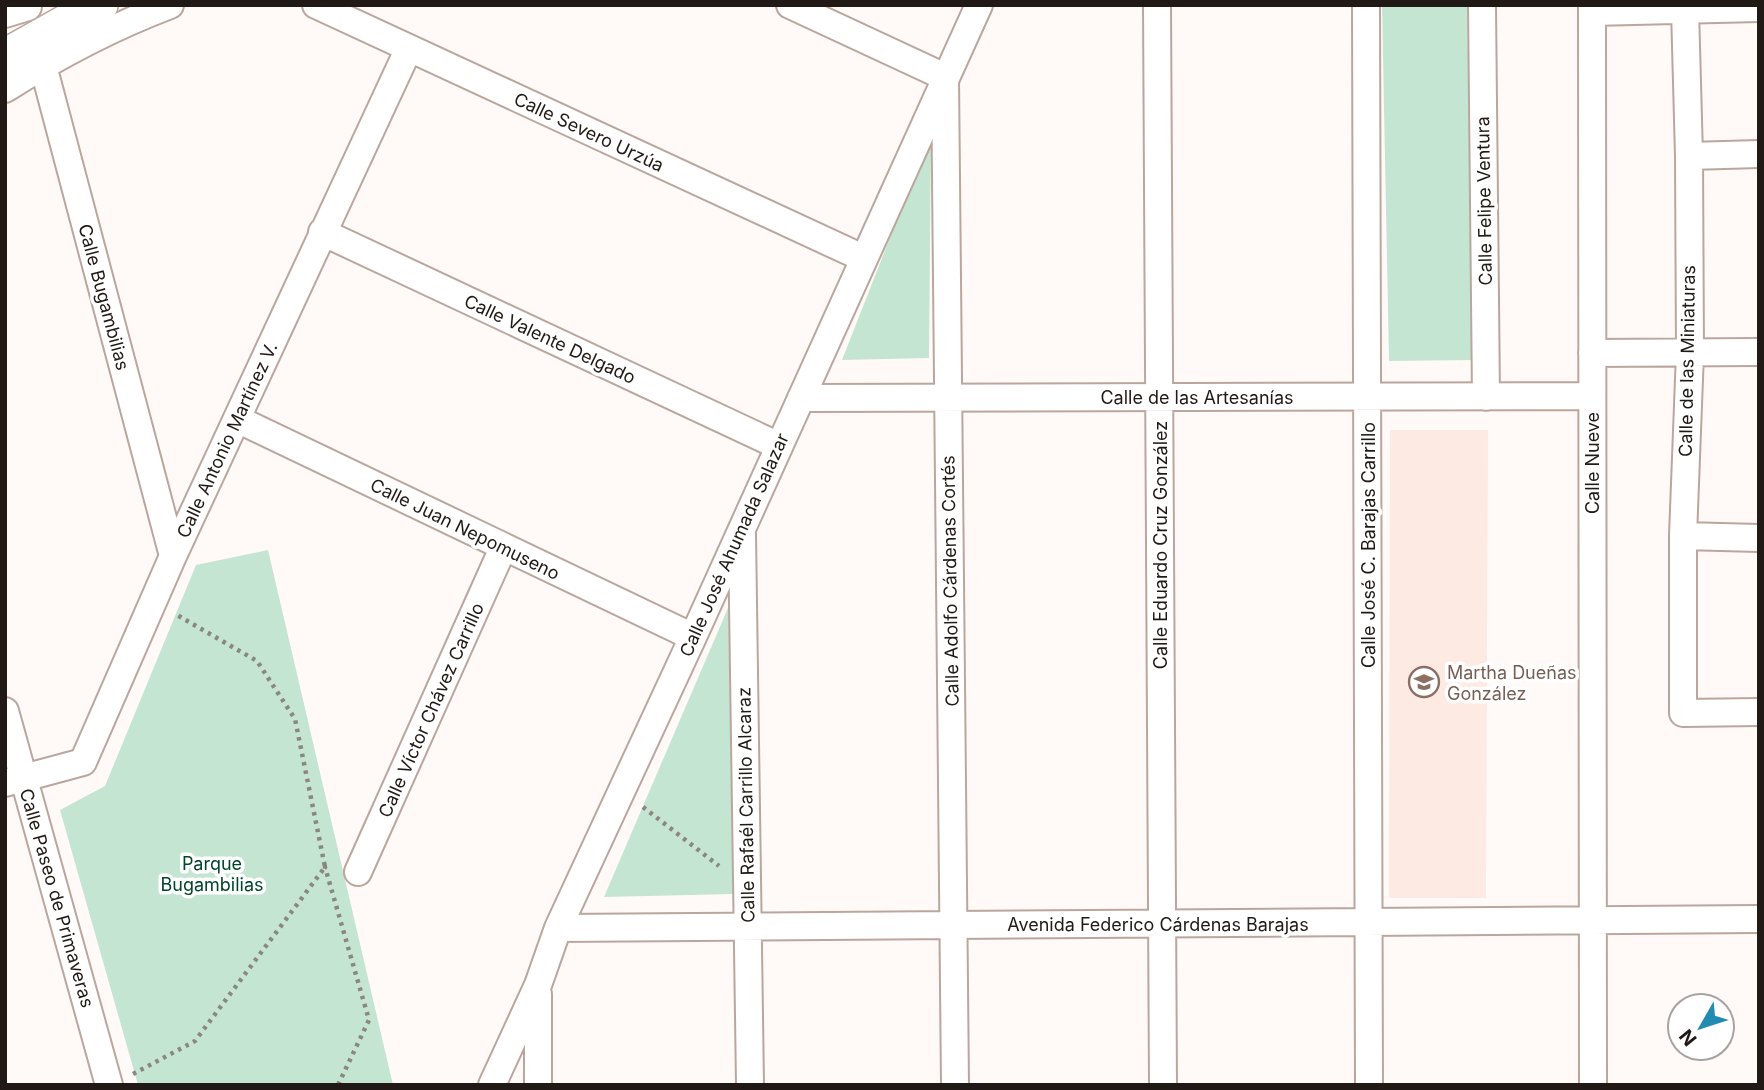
<svg xmlns="http://www.w3.org/2000/svg" width="1764" height="1090" font-family="Inter,sans-serif">
<style>
.built{fill:#fdeae3}
.green{fill:#c4e5d2}
.lines{fill:none;stroke-linecap:round;stroke-linejoin:round}
.street-casing{stroke:#bba69d;stroke-width:30}
.secondary-casing{stroke:#bba69d;stroke-width:40}
.path{stroke:#8c8683;stroke-width:4.5;stroke-dasharray:3.5 5;stroke-linecap:butt}
.street{stroke:#fff;stroke-width:26}
.secondary{stroke:#fff;stroke-width:37}
.labels{text-anchor:middle;dominant-baseline:central;stroke-width:7;stroke-linejoin:round;paint-order:stroke}
.street-label{font-size:18px;fill:#211916;stroke:#fff}
.education-label{font-size:18px;fill:#785e54;stroke:#fff;text-anchor:start}
.park-label{font-size:18px;fill:#01442a;stroke:#fff}
</style>
<rect width="100%" height="100%" fill="#fffaf8"/>
<!-- built -->
<path class="built" d="M 1390,430 L 1488,430 L 1486,898 L 1389,898 Z"/>
<!-- green -->
<path class="green" d="M 1382,5 L 1467,5 L 1474,360 L 1389,361 Z
M 931,133 L 929,358 L 842,360 Z
M 268,550 L 393,1085 L 138,1085 L 60,810 L 105,786 L 196,565 Z
M 731,601 L 733,894 L 604,897 Z"/>
<g class="lines">
<!-- street casing -->
<g class="street-casing">
<path id="street" d="M 316,5 L 863,258
M 790,5 L 945,77 L 955,1085
M 1157,5 L 1163,1085
M 1366,5 L 1369,1085
M 1482,5 L 1486,397
M 1592,5 L 1593,1085
M 1685,9 L 1689,156 L 1690,353 L 1683,536 L 1683,713 L 1759,712
M 1592,12 L 1759,8
M 5,14 L 28,7 L 28,5
M 36,39 L 173,556
M 5,89 C 57,56 112,27 170,5
M 1689,156 L 1759,154
M 322,232 L 779,446
M 1592,353 L 1759,352
M 801,398 L 1592,396
M 237,419 L 693,637
M 742,534 L 750,1085
M 1683,536 L 1759,538
M 5,711 L 109,1085
M 5,783 L 83,762 L 173,556 L 409,48
M 358,872 L 503,548
M 558,928 L 1759,919
M 538,994 L 538,1085
M 492,1085 L 538,985 L 558,928 L 693,637 L 979,5"/>
</g>
<!-- secondary casing -->
<g class="secondary-casing">
<path id="secondary" d="M 5,58 L 99,5"/>
</g>
<!-- path -->
<path class="path" d="M 643,807 L 719,866
M 327,867 L 325,867 L 369,1020 L 338,1085
M 133,1074 L 195,1041 L 325,867 L 295,719 L 257,661 L 177,615"/>
<!-- street -->
<use href="#street" class="street"/>
<!-- secondary -->
<use href="#secondary" class="secondary"/>
</g>
<!-- icons -->
<defs>
<g id="school-ring" transform="scale(1.575)"><circle r="9.5" fill="#fff" stroke="#8d6e63" stroke-width="1.5"/><path d="M0-5L7-2L0 1L-7-2ZM-4 1L0 2.5L4 1V4Q0 6-4 4Z" fill="#8d6e63"/></g>
</defs>
<g fill-rule="evenodd">
<use href="#school-ring" x="1424" y="682"/>
</g>
<g class="labels">
<!-- street labels -->
<g class="street-label">
<text transform="translate(589 132) rotate(25)">Calle Severo Urzúa</text>
<text transform="translate(1484 201) rotate(-91)">Calle Felipe Ventura</text>
<text transform="translate(104 297) rotate(75)">Calle Bugambilias</text>
<text transform="translate(550 339) rotate(25)">Calle Valente Delgado</text>
<text transform="translate(1687 361) rotate(-89)">Calle de las Miniaturas</text>
<text x="1197" y="397">Calle de las Artesanías</text>
<text transform="translate(227 440) rotate(-65)">Calle Antonio Martínez V.</text>
<text transform="translate(1592 463) rotate(-90)">Calle Nueve</text>
<text transform="translate(465 529) rotate(26)">Calle Juan Nepomuseno</text>
<text transform="translate(734 545) rotate(-66)">Calle José Ahumada Salazar</text>
<text transform="translate(1160 545) rotate(-90)">Calle Eduardo Cruz González</text>
<text transform="translate(1368 545) rotate(-90)">Calle José C. Barajas Carrillo</text>
<text transform="translate(950 581) rotate(-91)">Calle Adolfo Cárdenas Cortés</text>
<text transform="translate(431 710) rotate(-66)">Calle Víctor Chávez Carrillo</text>
<text transform="translate(746 805) rotate(-91)">Calle Rafaél Carrillo Alcaraz</text>
<text transform="translate(57 898) rotate(74)">Calle Paseo de Primaveras</text>
<text x="1158" y="924">Avenida Federico Cárdenas Barajas</text>
</g>
<!-- education labels -->
<g class="education-label">
<text x="1447" y="672">Martha Dueñas<tspan x="1447" dy="21">González</tspan></text>
</g>
<!-- park labels -->
<g class="park-label">
<text x="212" y="863">Parque<tspan x="212" dy="21">Bugambilias</tspan></text>
</g>
</g>
<!-- border -->
<rect width="1764" height="1090" fill="none" stroke="#211916" stroke-width="14"/>
<!-- north arrow -->
<g transform="translate(1701 1027) rotate(231)"><circle r="33" fill="#ffffff" stroke="#a6a3a2" stroke-width="2"/>
<path d="M0-5L12 26L0 18L-12 26Z" fill="#228bb2"/>
<text y="-10" font-size="19" font-weight="bold" text-anchor="middle" fill="#211916">N</text>
</g>
</svg>
